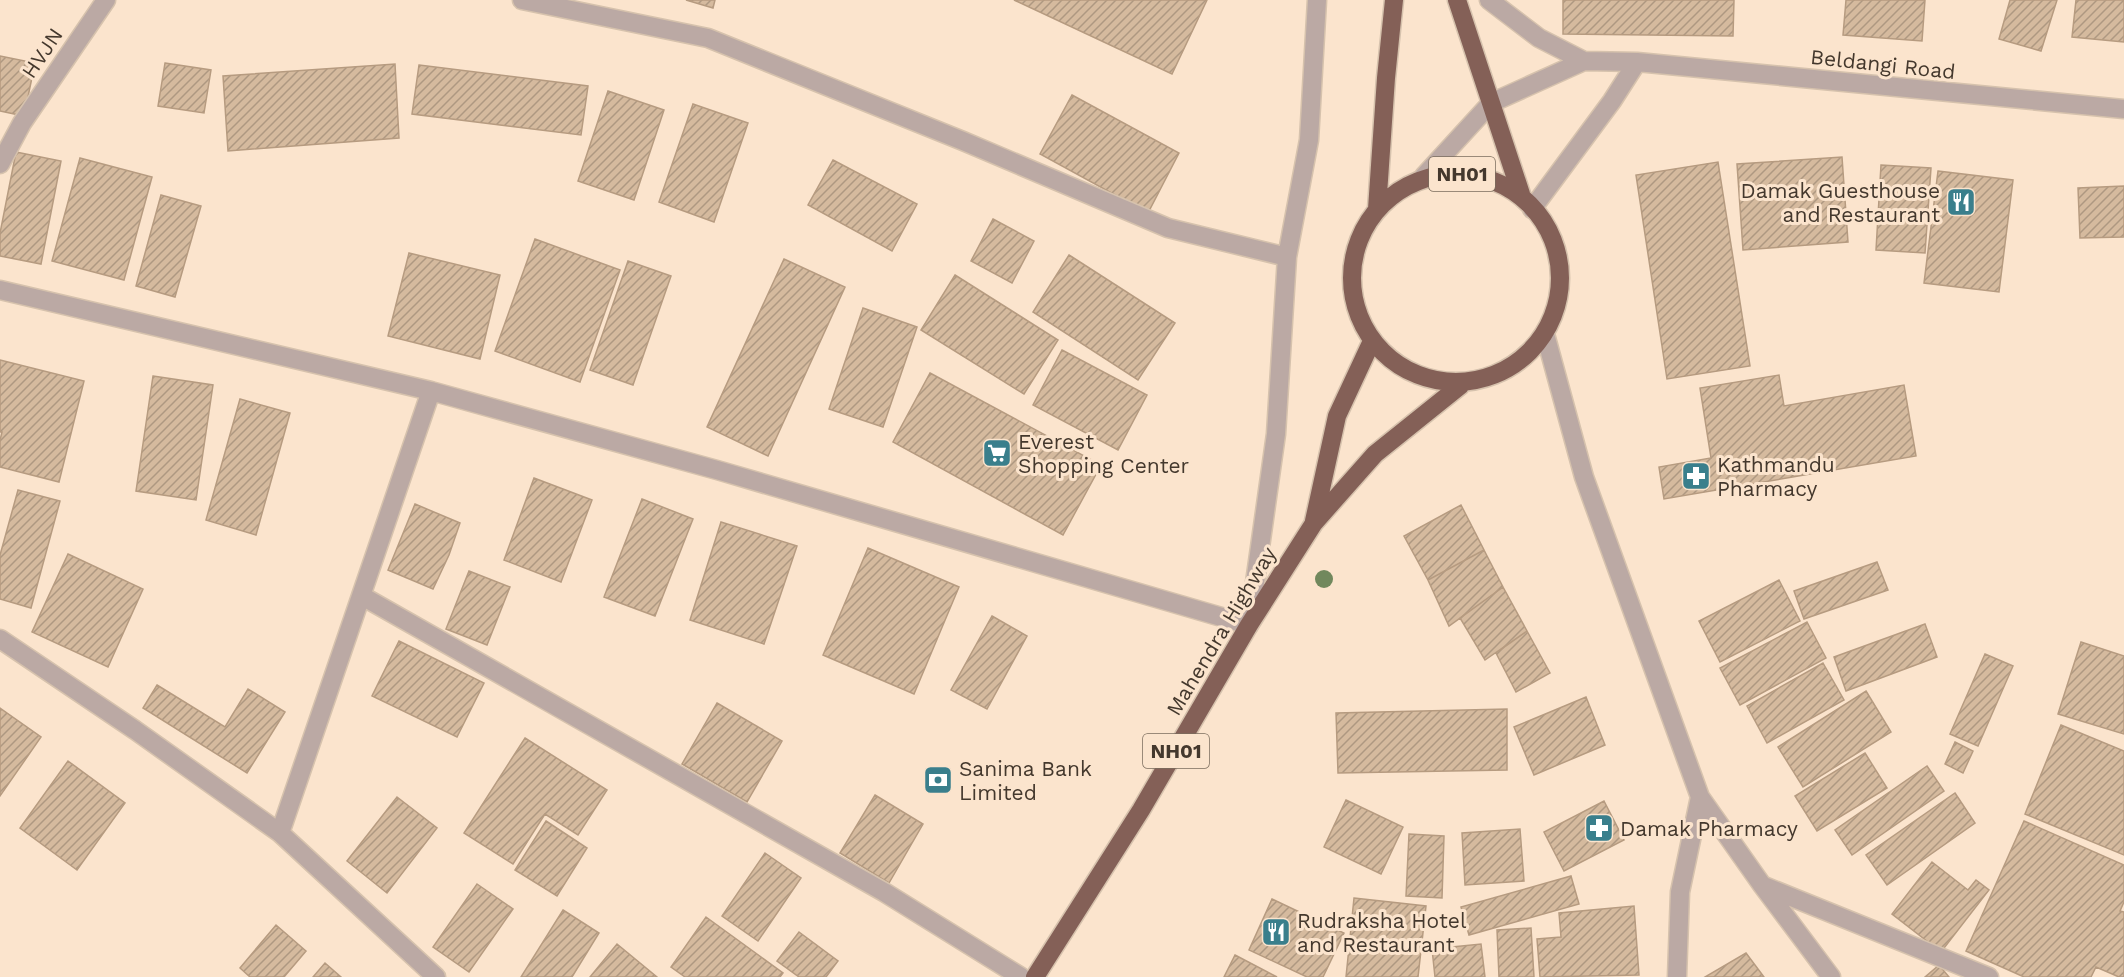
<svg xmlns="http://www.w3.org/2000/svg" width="2124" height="977" font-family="'Work Sans',sans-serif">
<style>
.building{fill:url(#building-hatch);stroke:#b69b80;stroke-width:1.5}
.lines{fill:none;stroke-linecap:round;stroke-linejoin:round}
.lane-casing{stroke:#d6c2ad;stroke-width:21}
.street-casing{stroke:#d6c2ad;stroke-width:21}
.highway-casing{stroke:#d6c2ad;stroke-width:21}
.lane{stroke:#bba9a4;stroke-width:18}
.street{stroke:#bba9a4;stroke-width:18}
.highway{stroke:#846057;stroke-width:18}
.tree{fill:#71885d}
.labels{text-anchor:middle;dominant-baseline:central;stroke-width:6;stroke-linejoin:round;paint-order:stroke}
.shield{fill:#fbe4cd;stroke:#7b6c5d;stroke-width:1.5}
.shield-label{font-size:20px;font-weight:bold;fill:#44382d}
.street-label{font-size:21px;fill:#44382d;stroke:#fbe4cd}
.poi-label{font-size:21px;fill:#44382d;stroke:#fbe4cd;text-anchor:start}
</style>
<defs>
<pattern id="building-hatch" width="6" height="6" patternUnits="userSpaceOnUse" patternTransform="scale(1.5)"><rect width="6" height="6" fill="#d5ba9e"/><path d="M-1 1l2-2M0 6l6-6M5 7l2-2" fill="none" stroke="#ae9881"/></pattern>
</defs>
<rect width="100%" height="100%" fill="#fbe4cd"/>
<!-- building -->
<path class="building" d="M 686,0 L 715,0 L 713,8 Z
M 1014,0 L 1207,0 L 1172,74 Z
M 1563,0 L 1734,0 L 1733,36 L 1563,34 Z
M 1846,0 L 1925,0 L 1922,41 L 1843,35 Z
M 2010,0 L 2057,0 L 2041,51 L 1999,39 Z
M 2076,0 L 2124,0 L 2124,42 L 2072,37 Z
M 0,56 L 35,63 L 24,116 L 0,111 Z
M 165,63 L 211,70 L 204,113 L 158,106 Z
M 395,64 L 399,138 L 228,151 L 223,76 Z
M 419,65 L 588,86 L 581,135 L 412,114 Z
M 608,91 L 664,110 L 634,200 L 578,181 Z
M 1072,95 L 1179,153 L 1148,213 L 1040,154 Z
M 693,104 L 748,123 L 714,222 L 659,202 Z
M 16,152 L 61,161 L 41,264 L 0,256 L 0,233 Z
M 1842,157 L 1848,242 L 1743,250 L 1737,164 Z
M 80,158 L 152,177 L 124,280 L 52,261 Z
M 833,160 L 917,204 L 892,251 L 808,205 Z
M 1718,162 L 1750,366 L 1667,379 L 1636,175 Z
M 1881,165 L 1931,168 L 1925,253 L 1876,250 Z
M 1938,171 L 2013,180 L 1999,292 L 1924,283 Z
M 2124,186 L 2124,237 L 2080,238 L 2078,188 Z
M 161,195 L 201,206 L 175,297 L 136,286 Z
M 993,219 L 1034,241 L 1012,283 L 971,261 Z
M 535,239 L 620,270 L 580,382 L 495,351 Z
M 409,253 L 500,275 L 480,359 L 388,336 Z
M 1069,255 L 1175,323 L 1138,380 L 1033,312 Z
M 784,259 L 845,287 L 768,456 L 707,427 Z
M 628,261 L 671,276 L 633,385 L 590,370 Z
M 955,275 L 1058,340 L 1024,394 L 921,330 Z
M 863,308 L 917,327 L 883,427 L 829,409 Z
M 1062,350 L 1147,395 L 1118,450 L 1033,405 Z
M 0,360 L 84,381 L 59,482 L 0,467 L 0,440 L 2,432 L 0,432 Z
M 930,373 L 1101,465 L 1063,535 L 893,442 Z
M 1779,375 L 1784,406 L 1904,385 L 1916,456 L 1664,499 L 1659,467 L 1711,458 L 1700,388 Z
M 153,376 L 213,385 L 196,500 L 136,491 Z
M 240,399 L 290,413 L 256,535 L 206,520 Z
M 534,478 L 592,500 L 561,582 L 504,560 Z
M 18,490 L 60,501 L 31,608 L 0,599 L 0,555 Z
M 642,499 L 693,519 L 655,616 L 604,597 Z
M 415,504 L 460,523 L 449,555 L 433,589 L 388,570 Z
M 1461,505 L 1484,550 L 1428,580 L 1404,536 Z
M 721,522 L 797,546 L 764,644 L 690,620 Z
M 868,548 L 959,587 L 914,694 L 823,655 Z
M 1484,550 L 1503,587 L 1449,626 L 1428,580 Z
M 68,554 L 143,589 L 108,667 L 32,632 Z
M 1877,562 L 1888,590 L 1804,619 L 1794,591 Z
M 469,571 L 510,587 L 487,645 L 446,629 Z
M 1779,580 L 1800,621 L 1720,662 L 1699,621 Z
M 1503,587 L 1527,631 L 1485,660 L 1460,618 Z
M 992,616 L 1027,636 L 987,709 L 951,690 Z
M 1807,622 L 1826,658 L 1740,705 L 1720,668 Z
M 1925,624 L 1937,657 L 1846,691 L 1834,657 Z
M 1527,631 L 1550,673 L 1516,692 L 1496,653 Z
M 399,641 L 484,683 L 457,737 L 372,696 Z
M 2081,642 L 2124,656 L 2124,734 L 2058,714 Z
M 1985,654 L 2013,666 L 1978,746 L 1950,734 Z
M 1823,663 L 1844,700 L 1767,743 L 1747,706 Z
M 157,685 L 225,727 L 248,689 L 285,712 L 247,773 L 143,708 Z
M 1866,691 L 1891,732 L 1803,787 L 1778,747 Z
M 1586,697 L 1605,745 L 1534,775 L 1514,727 Z
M 717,703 L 782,741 L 747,802 L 682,764 Z
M 0,708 L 41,737 L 0,796 Z
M 1507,709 L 1507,770 L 1338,773 L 1336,713 Z
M 2061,725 L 2124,751 L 2124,855 L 2025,814 Z
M 525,738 L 607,790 L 578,835 L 545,814 L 513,864 L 464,833 Z
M 1955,742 L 1973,751 L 1963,773 L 1945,764 Z
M 1865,753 L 1887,788 L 1817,831 L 1795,796 Z
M 68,761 L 125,803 L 77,870 L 20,828 Z
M 1927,766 L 1944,791 L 1852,855 L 1835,830 Z
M 1955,793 L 1975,823 L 1887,885 L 1866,855 Z
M 875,795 L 923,824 L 889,883 L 840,853 Z
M 397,797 L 437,828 L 387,893 L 347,861 Z
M 1346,800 L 1403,827 L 1381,874 L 1324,847 Z
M 1604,801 L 1624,840 L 1564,871 L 1544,832 Z
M 546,821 L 587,848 L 557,896 L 515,870 Z
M 2024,821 L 2124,865 L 2124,902 L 2120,911 L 2124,912 L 2124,977 L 2119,977 L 2096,967 L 2091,977 L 2024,977 L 1966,951 Z
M 1520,829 L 1524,881 L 1465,885 L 1462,833 Z
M 1409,834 L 1444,836 L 1442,898 L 1406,896 Z
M 765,853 L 801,878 L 758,941 L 722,916 Z
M 1932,862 L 1968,890 L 1976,880 L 1989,890 L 1941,952 L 1892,914 Z
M 1571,876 L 1579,904 L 1469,935 L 1461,907 Z
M 477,884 L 513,909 L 469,972 L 433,947 Z
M 1354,898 L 1426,906 L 1418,977 L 1346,977 Z
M 1272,899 L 1344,933 L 1323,977 L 1307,977 L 1249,950 Z
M 1634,906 L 1639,975 L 1540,977 L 1537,939 L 1561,937 L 1559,913 Z
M 563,910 L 599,933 L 572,977 L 521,977 Z
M 706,917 L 783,973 L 780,977 L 685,977 L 671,967 Z
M 276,925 L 306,951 L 284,977 L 250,977 L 240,968 Z
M 1531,928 L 1534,977 L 1499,977 L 1497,930 Z
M 799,932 L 838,961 L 826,977 L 799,977 L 777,961 Z
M 617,944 L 657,977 L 590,977 Z
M 1481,944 L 1485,977 L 1435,977 L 1432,949 Z
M 1746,953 L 1764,977 L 1705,977 Z
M 1235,955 L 1277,977 L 1224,977 Z
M 325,963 L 341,977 L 313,977 Z
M 1939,965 L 1949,977 L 1925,977 Z"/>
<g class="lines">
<!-- lane casing -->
<g class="lane-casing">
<path id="lane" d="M 0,164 L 22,123 L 106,0"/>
</g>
<!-- street casing -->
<g class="street-casing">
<path id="street" d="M 522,0 L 708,38 L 963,141 L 1168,228 L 1287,257
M 1489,0 L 1539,38 L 1584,61
M 1424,176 L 1491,103 L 1584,61 L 1637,62 L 2124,109
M 1532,209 L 1612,101 L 1637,62
M 0,290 L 431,391 L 717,470 L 1249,625 L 1276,434 L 1287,257 L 1309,140 L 1317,0
M 1545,334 L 1584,477 L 1700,797 L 1762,885 L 1831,977
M 362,596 L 884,892 L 1021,977
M 0,639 L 135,730 L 280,833 L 436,977
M 280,833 L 431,391
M 1764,886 L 1989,977
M 1677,977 L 1680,892 L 1700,797"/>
</g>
<!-- highway casing -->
<g class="highway-casing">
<path id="highway" d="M 1457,0 L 1521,194
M1352 278a104 104 0 1 1 208 0a104 104 0 1 1-208 0Z
M 1377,209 L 1386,78 L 1394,0
M 1314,521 L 1337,416 L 1371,343
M 1035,977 L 1141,810 L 1249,625 L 1314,523 L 1375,454 L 1461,385"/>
</g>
<!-- lane -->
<use href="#lane" class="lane"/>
<!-- street -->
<use href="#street" class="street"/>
<!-- highway -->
<use href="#highway" class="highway"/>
</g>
<!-- trees -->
<circle class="tree" cx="1324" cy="579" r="9"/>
<!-- icons -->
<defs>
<g id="restaurant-square" transform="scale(1.5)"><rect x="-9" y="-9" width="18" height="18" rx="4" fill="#3a7f8c" stroke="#fbe4cd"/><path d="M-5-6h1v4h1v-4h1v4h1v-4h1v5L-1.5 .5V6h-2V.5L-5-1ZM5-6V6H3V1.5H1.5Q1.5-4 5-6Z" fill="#fff"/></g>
<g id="supermarket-square" transform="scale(1.5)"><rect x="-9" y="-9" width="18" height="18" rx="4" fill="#3a7f8c" stroke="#fbe4cd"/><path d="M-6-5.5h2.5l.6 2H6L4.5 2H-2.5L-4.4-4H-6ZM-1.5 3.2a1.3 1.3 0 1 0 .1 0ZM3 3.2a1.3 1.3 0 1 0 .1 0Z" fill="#fff"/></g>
<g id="pharmacy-square" transform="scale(1.5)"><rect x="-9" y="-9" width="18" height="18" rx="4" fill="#3a7f8c" stroke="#fbe4cd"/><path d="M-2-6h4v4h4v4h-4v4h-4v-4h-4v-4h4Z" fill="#fff"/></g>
<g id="bank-square" transform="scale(1.5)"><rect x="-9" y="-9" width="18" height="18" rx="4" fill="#3a7f8c" stroke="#fbe4cd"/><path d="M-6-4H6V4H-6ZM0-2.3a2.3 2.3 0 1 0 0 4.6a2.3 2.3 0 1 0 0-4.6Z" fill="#fff"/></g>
</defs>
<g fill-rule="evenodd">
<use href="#restaurant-square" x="1961" y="202"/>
<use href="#supermarket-square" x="997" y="453"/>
<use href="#pharmacy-square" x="1696" y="476"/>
<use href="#bank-square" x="938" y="780"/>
<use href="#pharmacy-square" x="1599" y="828"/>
<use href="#restaurant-square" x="1276" y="932"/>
</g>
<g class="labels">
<!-- shield labels -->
<g class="shield">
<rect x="1429" y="157" width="66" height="34" rx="4.5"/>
<rect x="1143" y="734" width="66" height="34" rx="4.5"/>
</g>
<g class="shield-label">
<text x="1462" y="174">NH01</text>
<text x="1176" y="751">NH01</text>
</g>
<!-- street labels -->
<g class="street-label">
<text transform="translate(42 53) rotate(-56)">HVJN</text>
<text transform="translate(1883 64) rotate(6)">Beldangi Road</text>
<text transform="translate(1221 631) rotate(-59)">Mahendra Highway</text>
</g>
<!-- poi labels -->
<g class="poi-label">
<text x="1940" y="190" text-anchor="end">Damak Guesthouse<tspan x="1940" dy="24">and Restaurant</tspan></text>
<text x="1018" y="441">Everest<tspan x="1018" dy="24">Shopping Center</tspan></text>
<text x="1717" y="464">Kathmandu<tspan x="1717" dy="24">Pharmacy</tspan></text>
<text x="959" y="768">Sanima Bank<tspan x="959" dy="24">Limited</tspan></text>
<text x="1620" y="828">Damak Pharmacy</text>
<text x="1297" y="920">Rudraksha Hotel<tspan x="1297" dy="24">and Restaurant</tspan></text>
</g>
</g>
</svg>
